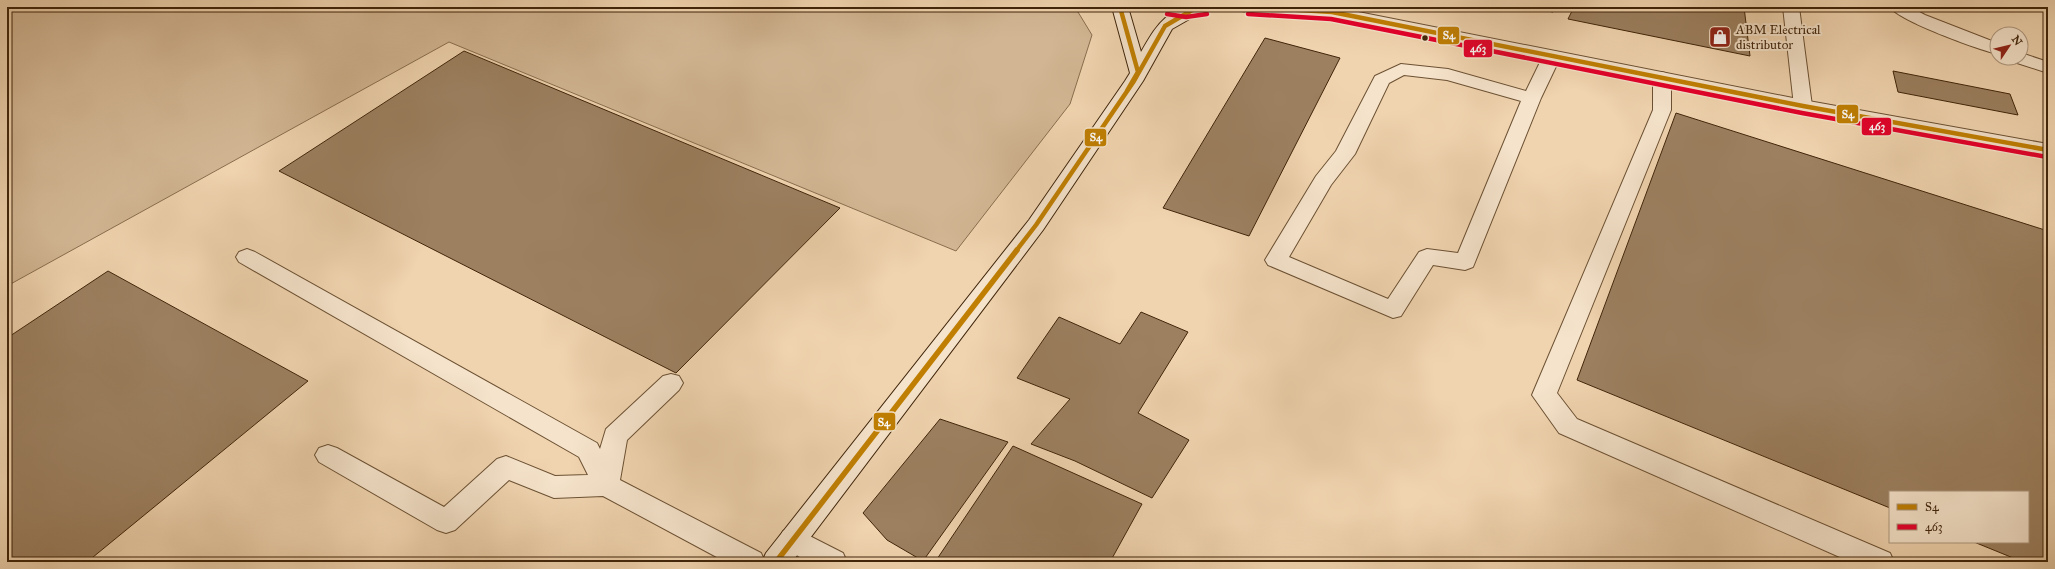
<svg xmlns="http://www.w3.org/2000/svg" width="2055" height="569" font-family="'IM FELL Great Primer',serif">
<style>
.green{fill:#d2b693;stroke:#896e4e}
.building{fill:#9c8060;stroke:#40250a}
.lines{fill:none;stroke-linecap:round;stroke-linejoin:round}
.service-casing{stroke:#6c5133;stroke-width:2}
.minor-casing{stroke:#6c5133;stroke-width:2}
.tertiary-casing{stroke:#6c5133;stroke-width:2}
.secondary-casing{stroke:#40250a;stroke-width:2}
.service{fill:#f5e3cb;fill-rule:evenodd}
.minor{fill:#f5e3cb;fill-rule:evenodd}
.tertiary{fill:#f5e3cb;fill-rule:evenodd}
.secondary{fill:#f5e3cb;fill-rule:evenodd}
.bus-1-far1-casing{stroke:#f5e3cb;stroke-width:7}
.bus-1-casing{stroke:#f5e3cb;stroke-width:8}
.bus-2-casing{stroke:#f5e3cb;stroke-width:7}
.bus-1-far1{stroke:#c07f03;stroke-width:4.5}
.bus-1{stroke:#c07f03;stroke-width:5.5}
.bus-2{stroke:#e4002b;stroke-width:4.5}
.bus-dot{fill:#40250a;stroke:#f5e3cb;stroke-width:1.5}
.labels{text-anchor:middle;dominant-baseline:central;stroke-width:4;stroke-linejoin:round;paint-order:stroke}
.far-poi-label{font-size:13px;fill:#40250a;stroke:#f5e3cb;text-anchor:start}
.line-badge{stroke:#f5e3cb;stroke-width:1.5}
.badge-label{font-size:11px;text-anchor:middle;font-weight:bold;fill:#fff}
</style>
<rect width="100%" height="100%" fill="#f0d4af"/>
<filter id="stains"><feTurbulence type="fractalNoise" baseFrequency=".005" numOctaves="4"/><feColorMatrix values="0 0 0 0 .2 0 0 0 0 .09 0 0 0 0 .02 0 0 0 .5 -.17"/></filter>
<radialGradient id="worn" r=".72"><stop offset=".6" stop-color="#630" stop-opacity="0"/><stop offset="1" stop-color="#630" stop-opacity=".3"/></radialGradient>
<!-- green -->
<path class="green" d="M 7,7 L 1066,7 L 1078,12 L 1092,35 L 1070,104 L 956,251 L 449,42 L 7,286 Z"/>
<!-- building -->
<path class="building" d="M 1524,7 L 1555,7 L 1553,12 Z
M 1574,7 L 1744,7 L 1750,56 L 1568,19 Z
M 1265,38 L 1340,58 L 1249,236 L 1163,208 Z
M 464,51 L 840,208 L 676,373 L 279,171 Z
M 1893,71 L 2010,94 L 2018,115 L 1898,92 Z
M 1676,113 L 2048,231 L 2048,562 L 2023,562 L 1974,542 L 2028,542 L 2028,492 L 1890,492 L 1890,508 L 1577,380 Z
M 108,271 L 308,381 L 87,562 L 7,562 L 7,338 Z
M 1141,312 L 1188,332 L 1138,413 L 1189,440 L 1152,498 L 1075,461 L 1031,444 L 1070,399 L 1017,378 L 1059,317 L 1120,344 Z
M 940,419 L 1008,442 L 923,561 L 887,540 L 863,513 Z
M 1013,446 L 1142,504 L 1110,562 L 935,562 Z"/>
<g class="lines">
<!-- service casing -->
<g class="service-casing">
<path id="service" d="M 1783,7 L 1799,7 L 1812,106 L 1810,110 L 1803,112 L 1796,110 L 1794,106 Z
M 1890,7 L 1910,7 L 1925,15 L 1997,43 L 1997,54 C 1977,49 1899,21 1890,7 Z
M 1552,51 L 1558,52 L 1561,56 L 1541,98 L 1473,267 L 1465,270 L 1433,265 L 1401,316 L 1393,318 L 1268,265 L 1265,260 L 1316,176 L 1336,151 L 1375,76 L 1401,64 L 1448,69 L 1526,91 L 1543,56 L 1546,52 ZM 1404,75 L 1447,80 L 1521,101 L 1458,253 L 1427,249 L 1419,252 L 1388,299 L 1289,257 L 1331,185 L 1355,154 L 1389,83 Z
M 2021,53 L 2048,62 L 2048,73 L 2014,62 L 2011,58 L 2021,58 Z
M 1662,72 L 1668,74 L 1671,78 L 1671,110 L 1557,393 L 1577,419 L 1890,553 L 1894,562 L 1851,562 L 1559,433 L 1532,395 L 1653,110 L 1653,78 L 1656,74 Z
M 247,249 L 255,252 L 597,443 L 600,449 L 606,429 L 663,376 L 671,374 L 679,376 L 683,383 L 679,390 L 627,440 L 620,480 L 761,553 L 765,562 L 726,562 L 603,496 L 554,498 L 509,480 L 455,530 L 446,533 L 437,530 L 319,462 L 315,455 L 319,448 L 328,445 L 337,448 L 444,507 L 497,459 L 506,456 L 555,476 L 588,475 L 579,457 L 239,262 L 236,257 L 239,252 Z"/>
</g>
<!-- minor casing -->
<g class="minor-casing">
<path id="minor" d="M 792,527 L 843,553 L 847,562 L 808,562 L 783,547 L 779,539 L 783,531 Z"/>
</g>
<!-- tertiary casing -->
<g class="tertiary-casing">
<path id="tertiary" d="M 1240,7 L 1333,7 L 1803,100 L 2048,144 L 2048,156 L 1803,112 L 1332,17 L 1248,12 L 1242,11 Z"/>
</g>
<!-- secondary casing -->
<g class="secondary-casing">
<path id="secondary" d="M 1112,7 L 1128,7 L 1141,52 C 1157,25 1166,7 1201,7 L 1203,9 L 1200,13 L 1172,29 L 1143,81 L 1043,230 L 792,562 L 762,562 L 766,553 L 1029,220 L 1125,81 L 1130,73 Z"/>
</g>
<!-- service -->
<use href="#service" class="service"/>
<!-- minor -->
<use href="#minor" class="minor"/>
<!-- tertiary -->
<use href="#tertiary" class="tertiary"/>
<!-- secondary -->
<use href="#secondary" class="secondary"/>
<!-- bus-1-far1 casing -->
<g class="bus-1-far1-casing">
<path id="bus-1-far1" d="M 1120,7 L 1138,72 L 1127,91
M 1248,7 L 1332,12 L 1803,106 L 2048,150
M 1016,251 L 1036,225 L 1134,81 L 1165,26 L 1194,9 L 1206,7"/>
</g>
<!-- bus-1 casing -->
<g class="bus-1-casing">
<path id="bus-1" d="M 776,562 L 1017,250"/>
</g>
<!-- bus-2 casing -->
<g class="bus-2-casing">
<path id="bus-2" d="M 1167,14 L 1186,17 L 1207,14
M 1248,14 L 1331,19 L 1802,113 L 2047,157"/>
</g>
<!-- bus-1-far1 -->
<use href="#bus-1-far1" class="bus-1-far1"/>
<!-- bus-1 -->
<use href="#bus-1" class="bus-1"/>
<!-- bus-2 -->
<use href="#bus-2" class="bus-2"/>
</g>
<!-- icons -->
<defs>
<g id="shop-square" transform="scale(1.15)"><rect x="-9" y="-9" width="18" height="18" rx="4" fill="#8f2418" stroke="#f5e3cb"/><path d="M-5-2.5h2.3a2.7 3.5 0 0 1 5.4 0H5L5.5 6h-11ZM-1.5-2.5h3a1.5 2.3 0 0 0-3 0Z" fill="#fff"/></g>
</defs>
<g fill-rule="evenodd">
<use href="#shop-square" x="1720" y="37"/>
</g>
<!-- markers -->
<circle class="bus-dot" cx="1425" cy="38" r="3.5"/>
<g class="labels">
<!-- far-poi labels -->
<g class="far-poi-label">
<text x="1736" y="30">ABM Electrical<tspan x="1736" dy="15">distributor</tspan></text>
</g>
</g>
<g class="line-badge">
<rect x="1437" y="26" width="23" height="19" rx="4" fill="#c07f03"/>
<rect x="1463" y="39" width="30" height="19" rx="4" fill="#e4002b"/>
<rect x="1836" y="104" width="23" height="20" rx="4" fill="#c07f03"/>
<rect x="1861" y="117" width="31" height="19" rx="4" fill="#e4002b"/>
<rect x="1084" y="128" width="23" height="19" rx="4" fill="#c07f03"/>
<rect x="873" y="412" width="23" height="19" rx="4" fill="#c07f03"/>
</g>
<g class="badge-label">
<text x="1449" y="39">S4</text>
<text x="1478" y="52">463</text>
<text x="1848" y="118">S4</text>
<text x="1877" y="130">463</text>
<text x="1096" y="141">S4</text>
<text x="884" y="426">S4</text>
</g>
<!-- margin -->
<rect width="2055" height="569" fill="none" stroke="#f0d4af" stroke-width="24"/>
<rect x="8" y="8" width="2039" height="553" fill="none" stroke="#40250a" stroke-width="2"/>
<rect x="12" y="12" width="2031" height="545" fill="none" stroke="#40250a"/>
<!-- legend -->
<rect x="1889" y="491" width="140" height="52" fill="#f5e3cb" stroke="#ad977e"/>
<rect x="1897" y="504" width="20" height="6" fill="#c07f03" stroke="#ad977e"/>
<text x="1925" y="511" font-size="12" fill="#40250a">S4</text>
<rect x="1897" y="524" width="20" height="6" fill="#e4002b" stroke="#ad977e"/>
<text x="1925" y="531" font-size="12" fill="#40250a">463</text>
<!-- north arrow -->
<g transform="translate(2009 46) rotate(55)"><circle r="19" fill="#f5e3cb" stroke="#ad977e"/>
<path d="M0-3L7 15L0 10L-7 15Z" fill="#8f2418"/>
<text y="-6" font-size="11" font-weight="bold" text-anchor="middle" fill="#40250a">N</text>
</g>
<rect width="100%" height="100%" filter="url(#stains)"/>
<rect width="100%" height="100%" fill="url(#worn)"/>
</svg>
